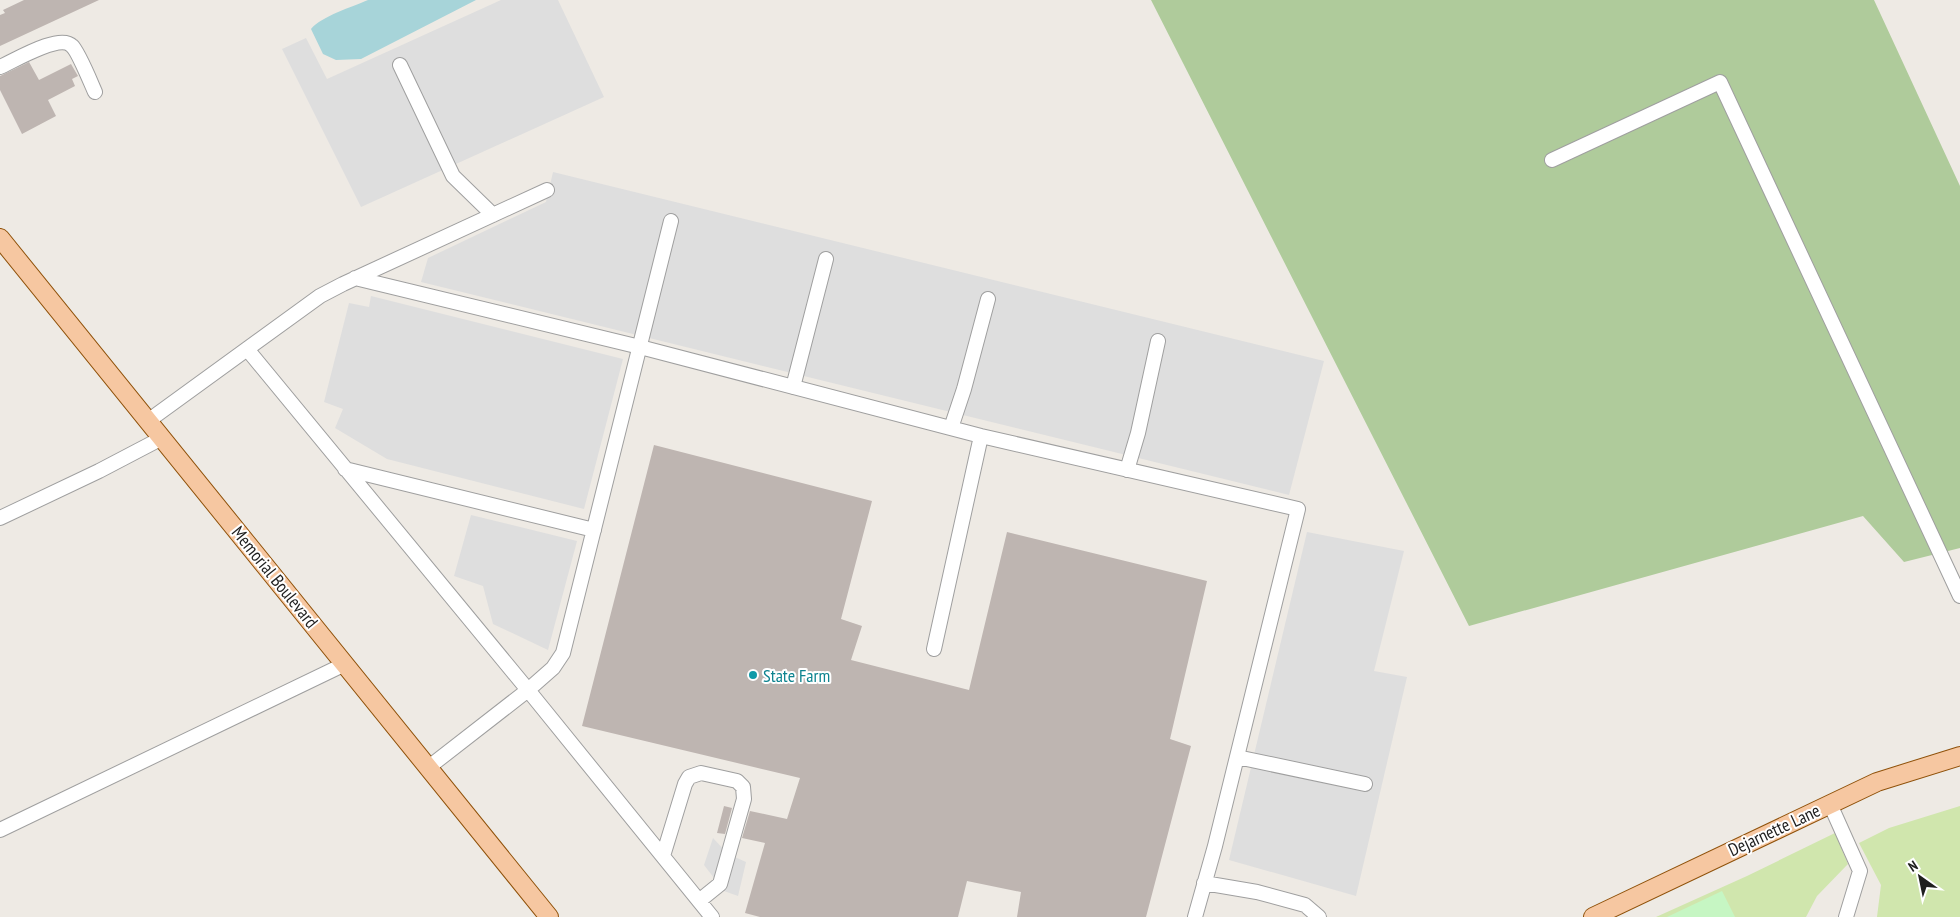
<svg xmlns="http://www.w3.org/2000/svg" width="1960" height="917" font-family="'PT Sans Narrow',sans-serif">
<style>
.grass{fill:#d0e6ad}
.forest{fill:#afcb9b}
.park{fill:#c6f6c3}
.parking{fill:#dedede}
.water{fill:#a7d4d9}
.building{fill:#beb5b1}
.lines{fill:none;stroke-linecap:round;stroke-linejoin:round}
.minor-casing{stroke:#9f9f9f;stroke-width:16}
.major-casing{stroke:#8f5109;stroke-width:20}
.minor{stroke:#fff;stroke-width:14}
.major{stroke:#f6c7a1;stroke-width:18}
.culture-dot{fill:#0f9aa8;stroke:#fff;stroke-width:2}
.labels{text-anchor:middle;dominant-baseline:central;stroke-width:4;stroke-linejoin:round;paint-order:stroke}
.street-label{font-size:18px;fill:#1e1e1e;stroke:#fff}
.culture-label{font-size:18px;fill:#0d838f;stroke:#fff;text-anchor:start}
</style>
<rect width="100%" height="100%" fill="#eeeae4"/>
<!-- grass -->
<path class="grass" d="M 1960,806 L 1960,917 L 1877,917 L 1881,885 L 1859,843 L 1889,828 Z
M 1835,833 L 1848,864 L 1817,896 L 1806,917 L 1656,917 L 1747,876 Z"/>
<!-- forest -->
<path class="forest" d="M 1151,0 L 1874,0 L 1960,186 L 1960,548 L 1904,562 L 1863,516 L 1469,626 Z"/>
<!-- park -->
<path class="park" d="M 1722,891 L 1735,917 L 1667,917 Z"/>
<!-- parking -->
<path class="parking" d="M 501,0 L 558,0 L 604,97 L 361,207 L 282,49 L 306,38 L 327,79 Z
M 553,172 L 1324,361 L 1289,495 L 421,282 L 428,258 L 546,202 Z
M 371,296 L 623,359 L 584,509 L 387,459 L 335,428 L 343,409 L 324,402 L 349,303 L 369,307 Z
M 471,515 L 577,541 L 548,650 L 493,624 L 483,586 L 454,576 Z
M 1307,532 L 1404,551 L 1374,671 L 1407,677 L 1356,896 L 1229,860 Z
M 713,838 L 728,854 L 746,862 L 738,896 L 724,891 L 704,865 Z"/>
<!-- water -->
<path class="water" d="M 368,0 L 476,0 L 361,59 L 336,60 L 323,54 L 311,29 C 322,16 352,7 368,0 Z"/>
<!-- building -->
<path class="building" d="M 24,0 L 99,0 L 0,46 L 0,15 L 5,13 L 3,10 Z
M 29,62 L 39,80 L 71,64 L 78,76 L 72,79 L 75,86 L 48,100 L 56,116 L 22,134 L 0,90 L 0,76 Z
M 654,445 L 872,501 L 841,619 L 862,626 L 851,660 L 969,690 L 1007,532 L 1207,581 L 1170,739 L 1191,746 L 1146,917 L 1017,917 L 1021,892 L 967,881 L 958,917 L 760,917 L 745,913 L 765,843 L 742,838 L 750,811 L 787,819 L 800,778 L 582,726 Z
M 724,806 L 732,808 L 725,834 L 717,833 Z"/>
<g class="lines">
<!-- minor casing -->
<g class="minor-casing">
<path id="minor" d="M 400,65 L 453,176 L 493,215
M 0,67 C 14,61 60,33 72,46 C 78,51 91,83 95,92
M 1552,160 L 1720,82 L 1960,596
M 355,278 L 640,347 L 981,436 L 1298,509 L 1215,846 L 1195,917
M 247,349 L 528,690 L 712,917
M 793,387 L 826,259
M 148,421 L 320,296 L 343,284 L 547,190
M 951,428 L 964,389 L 988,299
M 345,469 L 594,530
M 1127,470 L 1138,433 L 1158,341
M 0,518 L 99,471 L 162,438
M 934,649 L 981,436
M 1237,757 L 1365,784
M 429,767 L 528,690 L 553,668 L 563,653 L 671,221
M 1830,804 L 1860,871 L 1846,917
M 0,830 L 345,664
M 663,856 L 685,784 L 689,777 L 701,773 L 737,781 L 743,787 L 744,799 L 720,884 L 699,901
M 1204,883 L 1257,892 L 1305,905 L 1319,917"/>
</g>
<!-- major casing -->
<g class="major-casing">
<path id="major" d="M 0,238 L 549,917
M 1593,917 L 1877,782 L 1960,756"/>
</g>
<!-- minor -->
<use href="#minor" class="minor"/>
<!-- major -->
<use href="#major" class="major"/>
</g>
<!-- markers -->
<circle class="culture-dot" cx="753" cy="675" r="5"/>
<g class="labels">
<!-- street labels -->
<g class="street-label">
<text transform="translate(275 577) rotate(51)">Memorial Boulevard</text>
<text transform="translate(1774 830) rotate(-25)">Dejarnette Lane</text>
</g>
<!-- culture labels -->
<g class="culture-label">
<text x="763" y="675">State Farm</text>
</g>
</g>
<!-- north arrow -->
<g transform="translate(1920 877) rotate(327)" stroke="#ffffff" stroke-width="4" paint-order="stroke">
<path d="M0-4L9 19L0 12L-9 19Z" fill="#1e1e1e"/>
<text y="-8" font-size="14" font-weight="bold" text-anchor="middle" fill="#1e1e1e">N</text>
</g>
</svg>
